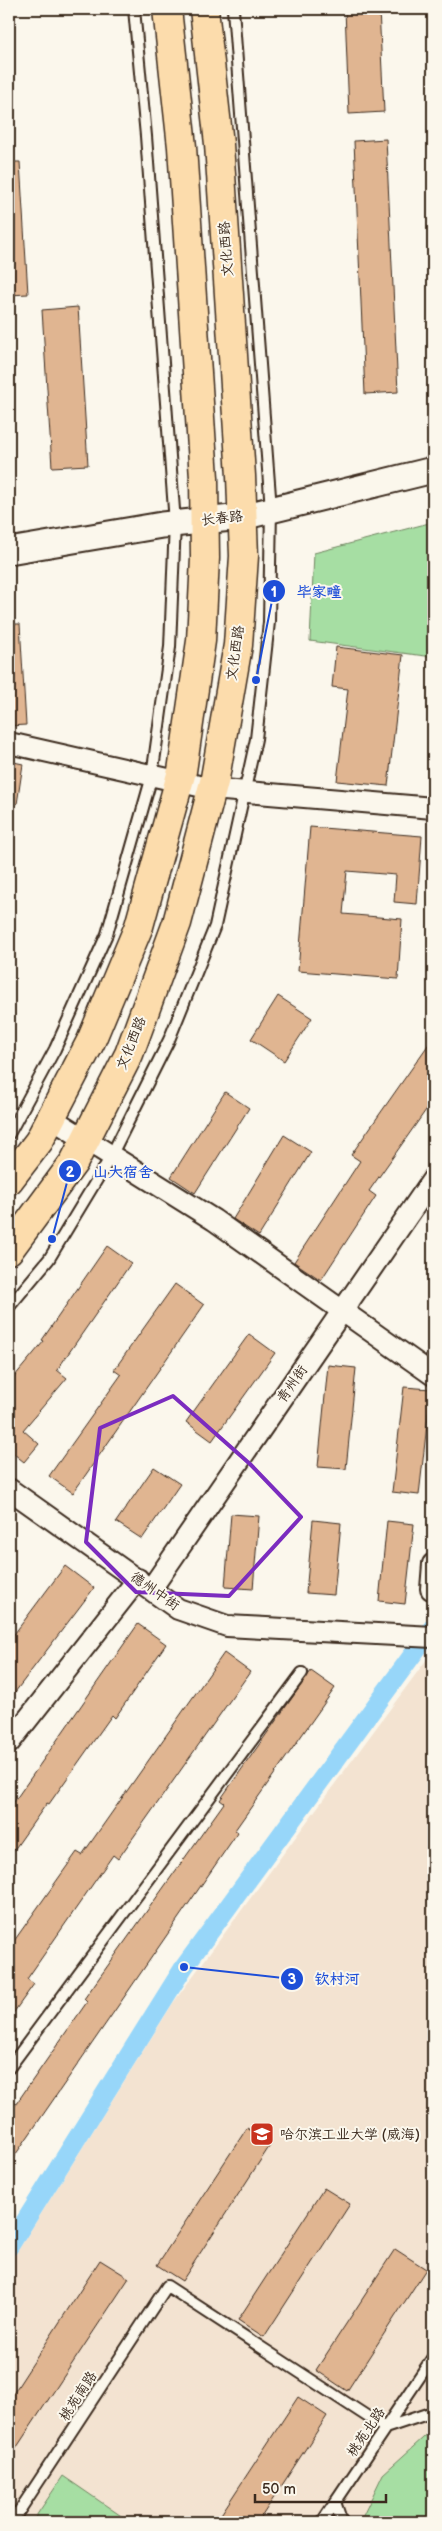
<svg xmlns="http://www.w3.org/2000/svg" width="442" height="2531" font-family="'Balsamiq Sans','LXGW WenKai TC',sans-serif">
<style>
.built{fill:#f3e3d1}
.green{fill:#a6dea3;stroke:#708460}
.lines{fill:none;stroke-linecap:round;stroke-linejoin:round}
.canal{stroke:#97d6f9;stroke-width:19}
.building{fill:#e0b591;stroke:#3b2a1e}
.service-casing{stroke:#3b2a1e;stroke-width:14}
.minor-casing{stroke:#3b2a1e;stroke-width:24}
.tertiary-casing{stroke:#3b2a1e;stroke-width:29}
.primary-casing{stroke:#3b2a1e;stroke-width:31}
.service{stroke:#fbf7ec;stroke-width:10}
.minor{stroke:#fbf7ec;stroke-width:20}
.tertiary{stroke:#fbf7ec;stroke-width:25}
.primary{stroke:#fcdcac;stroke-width:28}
.marked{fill:none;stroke:#7b2cbf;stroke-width:4;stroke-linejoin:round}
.labels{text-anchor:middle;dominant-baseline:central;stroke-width:4;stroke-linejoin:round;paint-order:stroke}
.street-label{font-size:14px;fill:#3b2a1e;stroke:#fbf7ec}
.poi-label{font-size:14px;fill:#3b2a1e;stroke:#fbf7ec;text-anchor:start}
.leader{fill:none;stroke:#1d4ed8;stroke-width:2}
.callout-dot{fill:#1d4ed8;stroke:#fbf7ec;stroke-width:2}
.mark-label{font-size:15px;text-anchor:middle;font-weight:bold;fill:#fff}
.callout-label{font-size:15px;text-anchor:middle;font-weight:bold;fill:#1d4ed8;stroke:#fbf7ec;stroke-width:4;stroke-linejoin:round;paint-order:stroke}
</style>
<rect width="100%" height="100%" fill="#fbf7ec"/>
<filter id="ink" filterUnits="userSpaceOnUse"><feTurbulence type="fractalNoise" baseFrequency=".02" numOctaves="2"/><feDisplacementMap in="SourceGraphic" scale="10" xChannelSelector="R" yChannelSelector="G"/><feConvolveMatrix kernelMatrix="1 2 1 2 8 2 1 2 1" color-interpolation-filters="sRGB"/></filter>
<g filter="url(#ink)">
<!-- built -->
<path class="built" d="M 427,1659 L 433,1660 L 433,2522 L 9,2522 L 9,2265 L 173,2003 Z"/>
<!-- green -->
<path class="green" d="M 433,522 L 433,657 L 310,641 L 314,553 Z
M 433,2429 L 433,2522 L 360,2522 L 383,2474 Z
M 63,2476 L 130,2522 L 32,2522 Z"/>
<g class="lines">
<!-- canal -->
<path class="canal" d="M 9,2247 L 184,1967 L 433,1627"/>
</g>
<!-- building -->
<path class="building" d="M 345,9 L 379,9 L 384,112 L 349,114 Z
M 386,139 L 398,392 L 365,394 L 354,141 Z
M 9,162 L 20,162 L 28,294 L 9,295 Z
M 78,307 L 88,465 L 52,467 L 42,310 Z
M 9,624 L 20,624 L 26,725 L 9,726 Z
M 336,647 L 403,655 L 388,786 L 337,781 L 348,689 L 332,687 Z
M 9,761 L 23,764 L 17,804 L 9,803 Z
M 310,827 L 422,836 L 417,904 L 394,902 L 396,875 L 347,871 L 343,914 L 402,919 L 398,979 L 298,971 Z
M 278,996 L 312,1018 L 284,1061 L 251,1039 Z
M 433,1038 L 433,1100 L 369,1191 L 376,1196 L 321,1280 L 294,1262 L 360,1161 L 351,1155 Z
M 225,1092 L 249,1108 L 195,1193 L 171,1177 Z
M 284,1135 L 311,1152 L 259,1236 L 233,1219 Z
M 107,1246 L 131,1263 L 57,1370 L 67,1378 L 23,1430 L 39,1444 L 24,1462 L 9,1450 L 9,1383 L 44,1341 L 42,1340 Z
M 175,1284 L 204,1305 L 73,1493 L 49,1476 L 121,1375 L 114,1370 Z
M 249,1334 L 275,1353 L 212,1441 L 186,1422 Z
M 328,1365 L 356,1368 L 346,1469 L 318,1467 Z
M 404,1387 L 431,1389 L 419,1495 L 392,1492 Z
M 154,1467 L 180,1484 L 142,1539 L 116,1522 Z
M 231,1514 L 259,1516 L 253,1589 L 225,1587 Z
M 313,1520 L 341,1523 L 334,1595 L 306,1593 Z
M 387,1521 L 414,1524 L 405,1604 L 379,1601 Z
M 65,1566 L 94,1588 L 9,1700 L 9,1641 Z
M 138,1624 L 166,1644 L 115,1718 L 112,1715 L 49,1804 L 47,1803 L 9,1857 L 9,1809 Z
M 224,1653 L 250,1672 L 118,1859 L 113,1855 L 27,1979 L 34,1984 L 9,2019 L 9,1948 L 77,1852 L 82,1855 Z
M 311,1671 L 335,1688 L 235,1830 L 238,1832 L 9,2164 L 9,2114 L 87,2002 L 84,1999 L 224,1803 L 220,1800 Z
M 247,2128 L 271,2144 L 182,2281 L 157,2265 Z
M 324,2188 L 350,2204 L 264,2337 L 238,2320 Z
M 395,2249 L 426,2269 L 347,2391 L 316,2370 Z
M 100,2260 L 129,2278 L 9,2459 L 9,2400 Z
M 298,2397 L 327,2416 L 258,2522 L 216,2522 Z"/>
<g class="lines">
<!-- service casing -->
<g class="service-casing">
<path id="service" d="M 9,1134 L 55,1049 L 107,934 L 152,776 L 170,647 L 175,523 L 146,136 L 134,9
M 9,1307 L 49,1259 L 110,1158 L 169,1040 L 215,926 L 256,739 L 269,622 L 271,509 L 233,9
M 9,2068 L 302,1673
M 335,2502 L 342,2522
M 12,2522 L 167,2286 L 385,2428 L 433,2412
M 322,2522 L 433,2357"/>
</g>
<!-- minor casing -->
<g class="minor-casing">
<path id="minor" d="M 9,743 L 212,789 L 433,808
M 51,1118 L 214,1220 L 433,1375
M 9,1489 L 178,1609 L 227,1626 L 433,1637
M 151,1589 L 433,1179
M 431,1589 L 433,1564
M 9,1743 L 138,1579"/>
</g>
<!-- tertiary casing -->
<g class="tertiary-casing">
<path id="tertiary" d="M 9,551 L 162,525 L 242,517 L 433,470"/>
</g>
<!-- primary casing -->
<g class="primary-casing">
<path id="primary" d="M 9,1180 L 39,1141 L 91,1041 L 139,926 L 182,771 L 201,641 L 205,558 L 204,478 L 182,147 L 167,9
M 9,1250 L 74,1162 L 129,1054 L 177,923 L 215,778 L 238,645 L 244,556 L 241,476 L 219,144 L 204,9"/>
</g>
<!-- service -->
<use href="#service" class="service"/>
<!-- minor -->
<use href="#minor" class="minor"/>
<!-- tertiary -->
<use href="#tertiary" class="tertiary"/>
<!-- primary -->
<use href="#primary" class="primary"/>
</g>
</g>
<!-- marked area -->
<path class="marked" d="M 173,1396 L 250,1464 L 301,1517 L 229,1596 L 136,1592 L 86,1542 L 100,1428 Z"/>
<!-- icons -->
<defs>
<g id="university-square" transform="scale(1.25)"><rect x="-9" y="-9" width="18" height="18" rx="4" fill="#c8321e" stroke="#fbf7ec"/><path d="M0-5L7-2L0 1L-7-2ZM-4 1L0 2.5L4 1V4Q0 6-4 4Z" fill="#fff"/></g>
</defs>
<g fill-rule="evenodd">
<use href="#university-square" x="262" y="2134"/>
</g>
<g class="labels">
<!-- street labels -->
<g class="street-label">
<text transform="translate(226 249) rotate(-94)">文化西路</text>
<text transform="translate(222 518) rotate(-6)">长春路</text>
<text transform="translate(235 653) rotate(-82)">文化西路</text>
<text transform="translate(131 1043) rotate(-68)">文化西路</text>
<text transform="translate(292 1384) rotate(-55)">青州街</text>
<text transform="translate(155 1591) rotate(35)">德州中街</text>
<text transform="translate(78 2396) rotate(-57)">桃苑南路</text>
<text transform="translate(366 2432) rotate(-56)">桃苑北路</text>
</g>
<!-- poi labels -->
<g class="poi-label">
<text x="280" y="2134">哈尔滨工业大学 (威海)</text>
</g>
</g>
<!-- callouts -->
<path class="leader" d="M256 680L274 591M52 1239L70 1171M184 1967L292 1979"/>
<g class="callout-dot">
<circle cx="256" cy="680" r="5"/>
<circle cx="52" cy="1239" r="5"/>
<circle cx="184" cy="1967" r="5"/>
<circle cx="274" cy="591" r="12"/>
<circle cx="70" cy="1171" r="12"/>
<circle cx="292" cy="1979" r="12"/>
</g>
<g class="mark-label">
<text x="274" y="597">1</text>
<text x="70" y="1177">2</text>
<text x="292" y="1984">3</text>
</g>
<g class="callout-label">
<text x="319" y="597">毕家疃</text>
<text x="123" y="1177">山大宿舍</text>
<text x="337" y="1984">钦村河</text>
</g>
<!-- margin -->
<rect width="442" height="2531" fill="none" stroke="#fbf7ec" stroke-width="30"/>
<rect x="15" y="15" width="412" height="2501" fill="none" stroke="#3b2a1e" stroke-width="2" filter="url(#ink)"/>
<!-- scale -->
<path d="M255 2494v8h131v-8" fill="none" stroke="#3b2a1e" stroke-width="2.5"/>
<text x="262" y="2494" font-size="15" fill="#3b2a1e" stroke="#fbf7ec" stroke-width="4" paint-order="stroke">50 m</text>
</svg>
